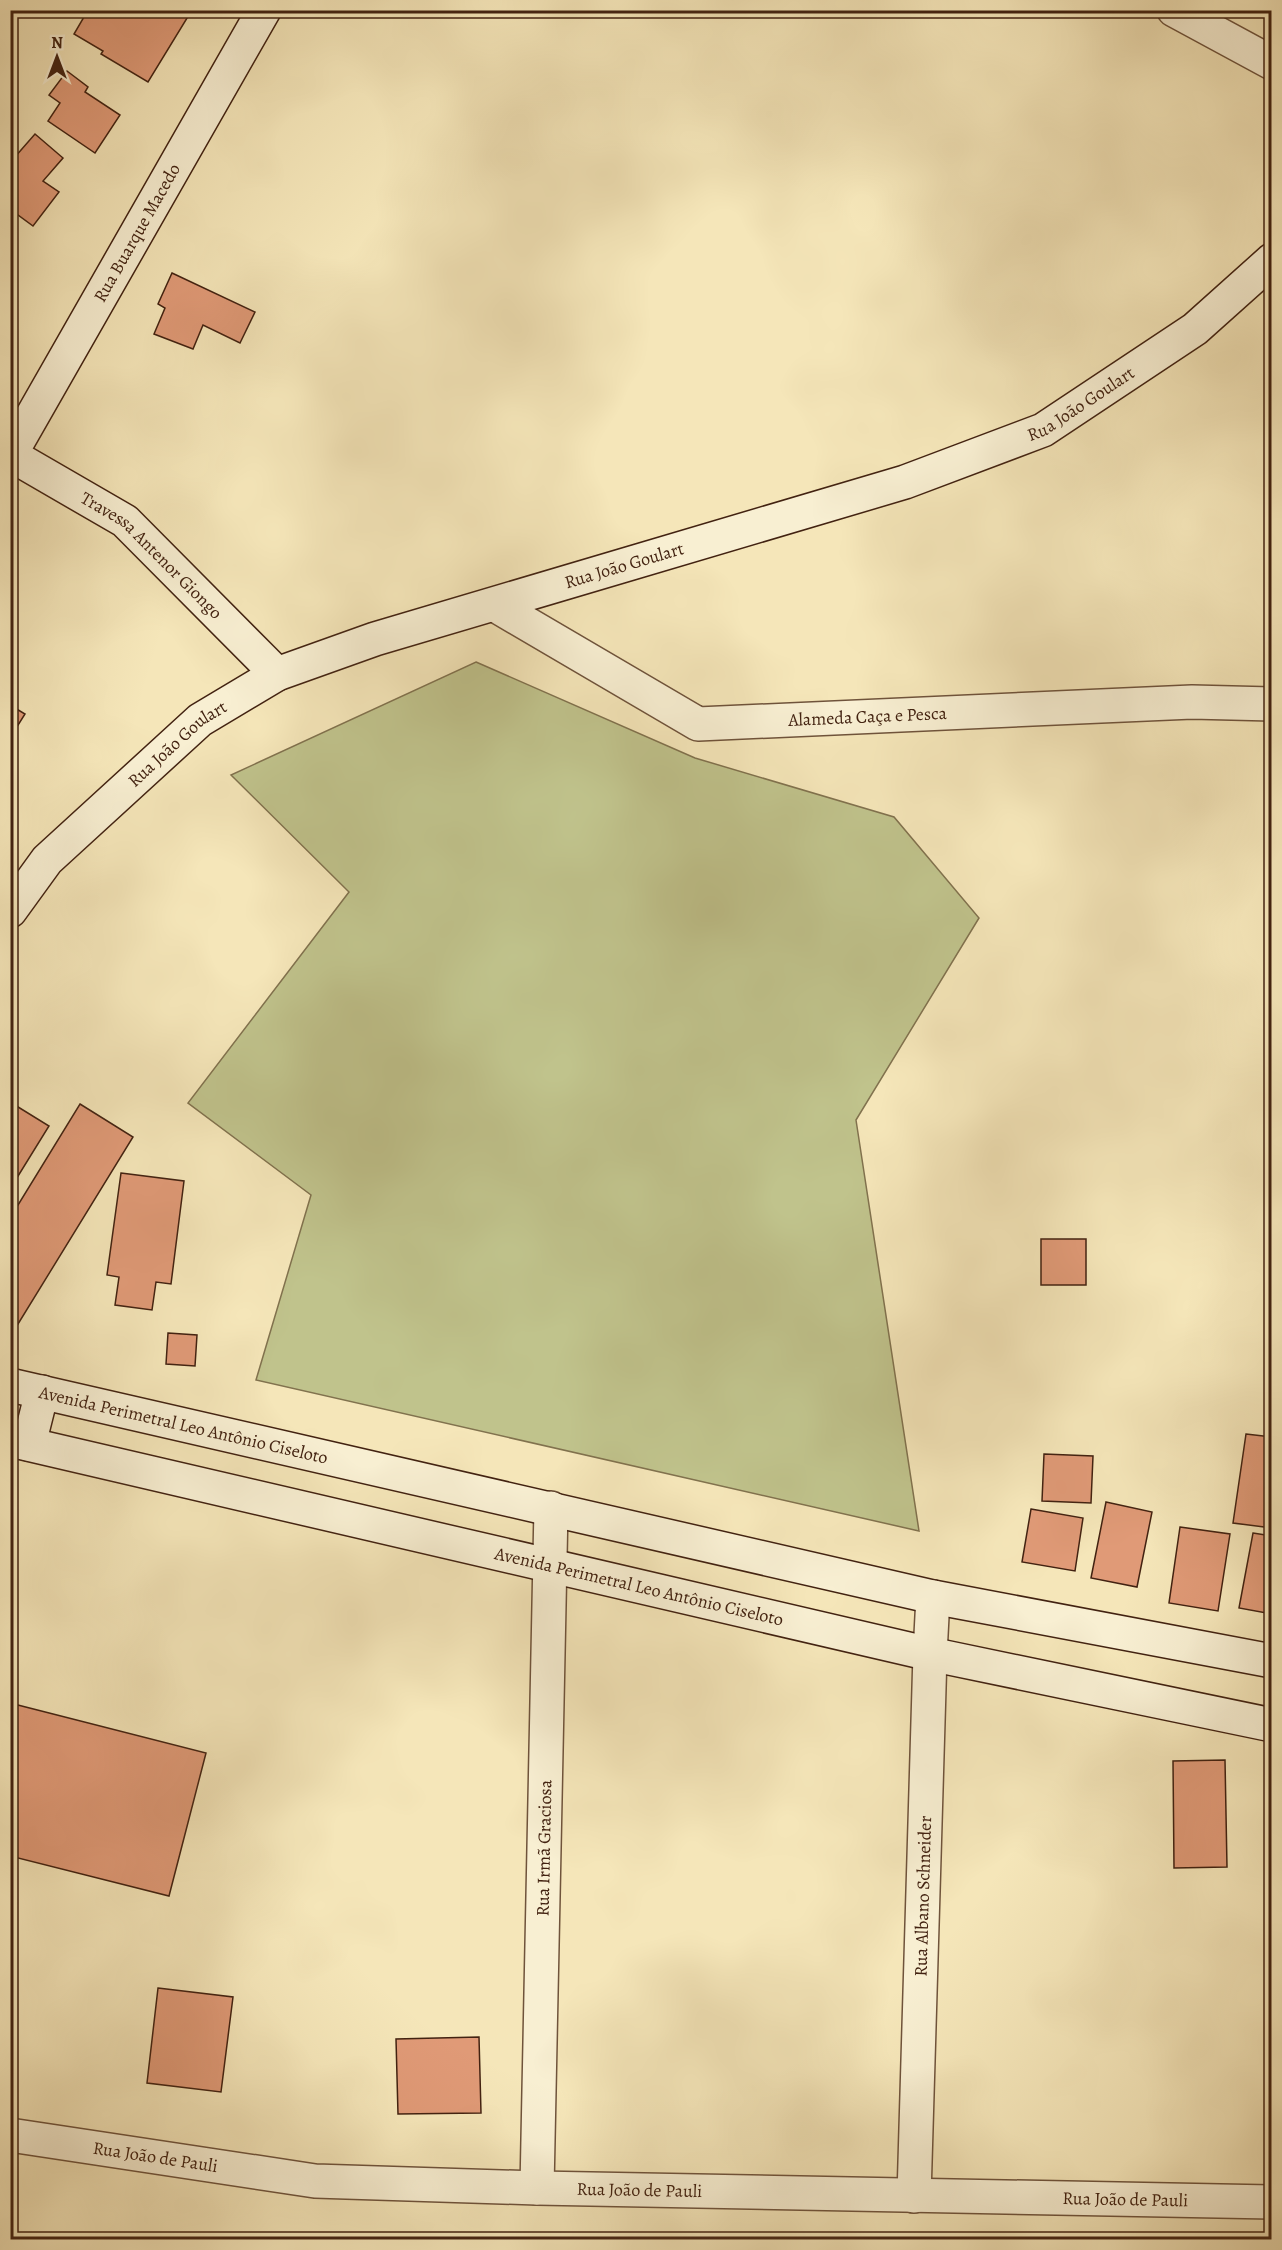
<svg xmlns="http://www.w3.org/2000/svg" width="1282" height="2250" font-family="Alegreya,serif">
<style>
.green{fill:#c0c38c;stroke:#81724e;stroke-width:1.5}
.building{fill:#e09a77;stroke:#422211;stroke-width:1.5}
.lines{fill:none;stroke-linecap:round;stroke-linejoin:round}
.street-casing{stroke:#6f533b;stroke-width:36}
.secondary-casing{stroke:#422211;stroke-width:36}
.street{stroke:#f8efd2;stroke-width:33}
.secondary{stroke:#f8efd2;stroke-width:33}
.labels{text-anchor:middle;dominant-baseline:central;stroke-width:4.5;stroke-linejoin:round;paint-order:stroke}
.street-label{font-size:18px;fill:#422211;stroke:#f8efd2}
</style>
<rect width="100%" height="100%" fill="#f5e6b9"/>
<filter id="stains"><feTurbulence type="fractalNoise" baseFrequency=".00333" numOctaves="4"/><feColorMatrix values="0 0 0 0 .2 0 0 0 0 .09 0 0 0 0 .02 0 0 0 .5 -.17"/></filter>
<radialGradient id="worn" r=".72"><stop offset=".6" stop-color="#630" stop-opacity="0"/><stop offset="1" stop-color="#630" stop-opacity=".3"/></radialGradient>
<!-- green -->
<path class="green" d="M 476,662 L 695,758 L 894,817 L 979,918 L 856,1120 L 919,1531 L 256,1380 L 311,1195 L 188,1103 L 349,892 L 231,775 Z
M 622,2235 L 735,2239 L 622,2240 Z"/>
<!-- building -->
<path class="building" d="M 88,10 L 192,10 L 148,82 L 101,54 L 103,51 L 74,34 Z
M 67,71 L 88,87 L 85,92 L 120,115 L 95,153 L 48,121 L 60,103 L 49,95 Z
M 35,134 L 63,158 L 43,181 L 59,192 L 33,226 L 10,209 L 10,156 L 14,158 Z
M 172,273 L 255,312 L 240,343 L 203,325 L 193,349 L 154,334 L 165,308 L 158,304 Z
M 10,705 L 25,714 L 10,738 Z
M 10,1102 L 49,1126 L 10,1189 Z
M 80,1104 L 133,1137 L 10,1337 L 10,1218 Z
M 121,1173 L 184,1181 L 171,1284 L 156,1282 L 152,1310 L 115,1305 L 119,1277 L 107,1275 Z
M 1041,1239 L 1086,1239 L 1086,1285 L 1041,1285 Z
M 168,1333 L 197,1335 L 195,1366 L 166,1364 Z
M 1269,1374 L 1272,1374 L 1272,1423 L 1266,1423 Z
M 1246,1434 L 1272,1437 L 1272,1528 L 1233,1523 Z
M 1044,1454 L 1093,1456 L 1091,1503 L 1042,1501 Z
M 1106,1502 L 1152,1512 L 1137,1587 L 1091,1578 Z
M 1031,1509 L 1083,1518 L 1075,1571 L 1022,1562 Z
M 1180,1527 L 1230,1534 L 1218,1611 L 1169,1603 Z
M 1253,1533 L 1272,1536 L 1272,1614 L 1239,1608 Z
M 10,1703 L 206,1753 L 169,1896 L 10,1856 Z
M 1225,1760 L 1227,1867 L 1174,1868 L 1173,1761 Z
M 158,1988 L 233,1997 L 221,2092 L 147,2083 Z
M 479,2037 L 481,2113 L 398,2114 L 396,2039 Z"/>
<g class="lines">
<!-- street casing -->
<g class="street-casing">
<g id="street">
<path d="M 1174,10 L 1272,63"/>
<path id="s1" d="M 495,605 L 698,724 L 1192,702 L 1272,704"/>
<path id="s2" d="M 10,2135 L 315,2181 L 537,2188 L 1272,2202"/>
<path id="s3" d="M 537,2188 L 551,1508"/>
<path id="s4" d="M 914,2196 L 930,1654 L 933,1597"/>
</g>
</g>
<!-- secondary casing -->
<g class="secondary-casing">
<g id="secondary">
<path id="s5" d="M 10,455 L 264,10"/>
<path id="s6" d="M 11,455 L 125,521 L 277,674"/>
<path id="s7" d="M 10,911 L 47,860 L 200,720 L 277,674 L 375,639 L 905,482 L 1043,430 L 1195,329 L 1272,260"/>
<path id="s8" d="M 10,1385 L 933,1597 L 1272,1661"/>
<path id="s9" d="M 10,1440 L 930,1654 L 1272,1725"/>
<path d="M 29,1444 L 42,1392"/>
</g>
</g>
<!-- street -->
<use href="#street" class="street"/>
<!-- secondary -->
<use href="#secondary" class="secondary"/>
</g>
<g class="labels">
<!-- street labels -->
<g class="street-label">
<text stroke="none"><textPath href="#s5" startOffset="256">Rua Buarque Macedo</textPath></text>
<text stroke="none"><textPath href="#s7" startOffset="1210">Rua João Goulart</textPath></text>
<text stroke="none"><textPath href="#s6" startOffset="174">Travessa Antenor Giongo</textPath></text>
<text stroke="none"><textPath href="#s7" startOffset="724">Rua João Goulart</textPath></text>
<text stroke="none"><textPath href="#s1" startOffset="405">Alameda Caça e Pesca</textPath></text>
<text stroke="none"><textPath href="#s7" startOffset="238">Rua João Goulart</textPath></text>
<text stroke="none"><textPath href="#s8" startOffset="178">Avenida Perimetral Leo Antônio Ciseloto</textPath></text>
<text stroke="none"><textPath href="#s9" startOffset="646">Avenida Perimetral Leo Antônio Ciseloto</textPath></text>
<text stroke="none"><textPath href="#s3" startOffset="340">Rua Irmã Graciosa</textPath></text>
<text stroke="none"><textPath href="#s4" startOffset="300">Rua Albano Schneider</textPath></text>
<text stroke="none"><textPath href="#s2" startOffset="147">Rua João de Pauli</textPath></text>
<text stroke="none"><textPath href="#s2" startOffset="633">Rua João de Pauli</textPath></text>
<text stroke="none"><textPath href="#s2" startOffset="1119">Rua João de Pauli</textPath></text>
</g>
</g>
<!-- margin -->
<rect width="1282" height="2250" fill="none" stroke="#f5e6b9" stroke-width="36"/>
<rect x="12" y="12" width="1258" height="2226" fill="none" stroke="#422211" stroke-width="3"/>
<rect x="18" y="18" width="1246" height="2214" fill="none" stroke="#422211" stroke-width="1.5"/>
<!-- north arrow -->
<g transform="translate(57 57)" stroke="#f8efd2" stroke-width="4.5" paint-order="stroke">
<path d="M0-4.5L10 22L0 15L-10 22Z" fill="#422211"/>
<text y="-9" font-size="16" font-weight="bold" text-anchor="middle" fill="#422211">N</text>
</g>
<rect width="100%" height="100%" filter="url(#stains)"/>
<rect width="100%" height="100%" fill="url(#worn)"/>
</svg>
